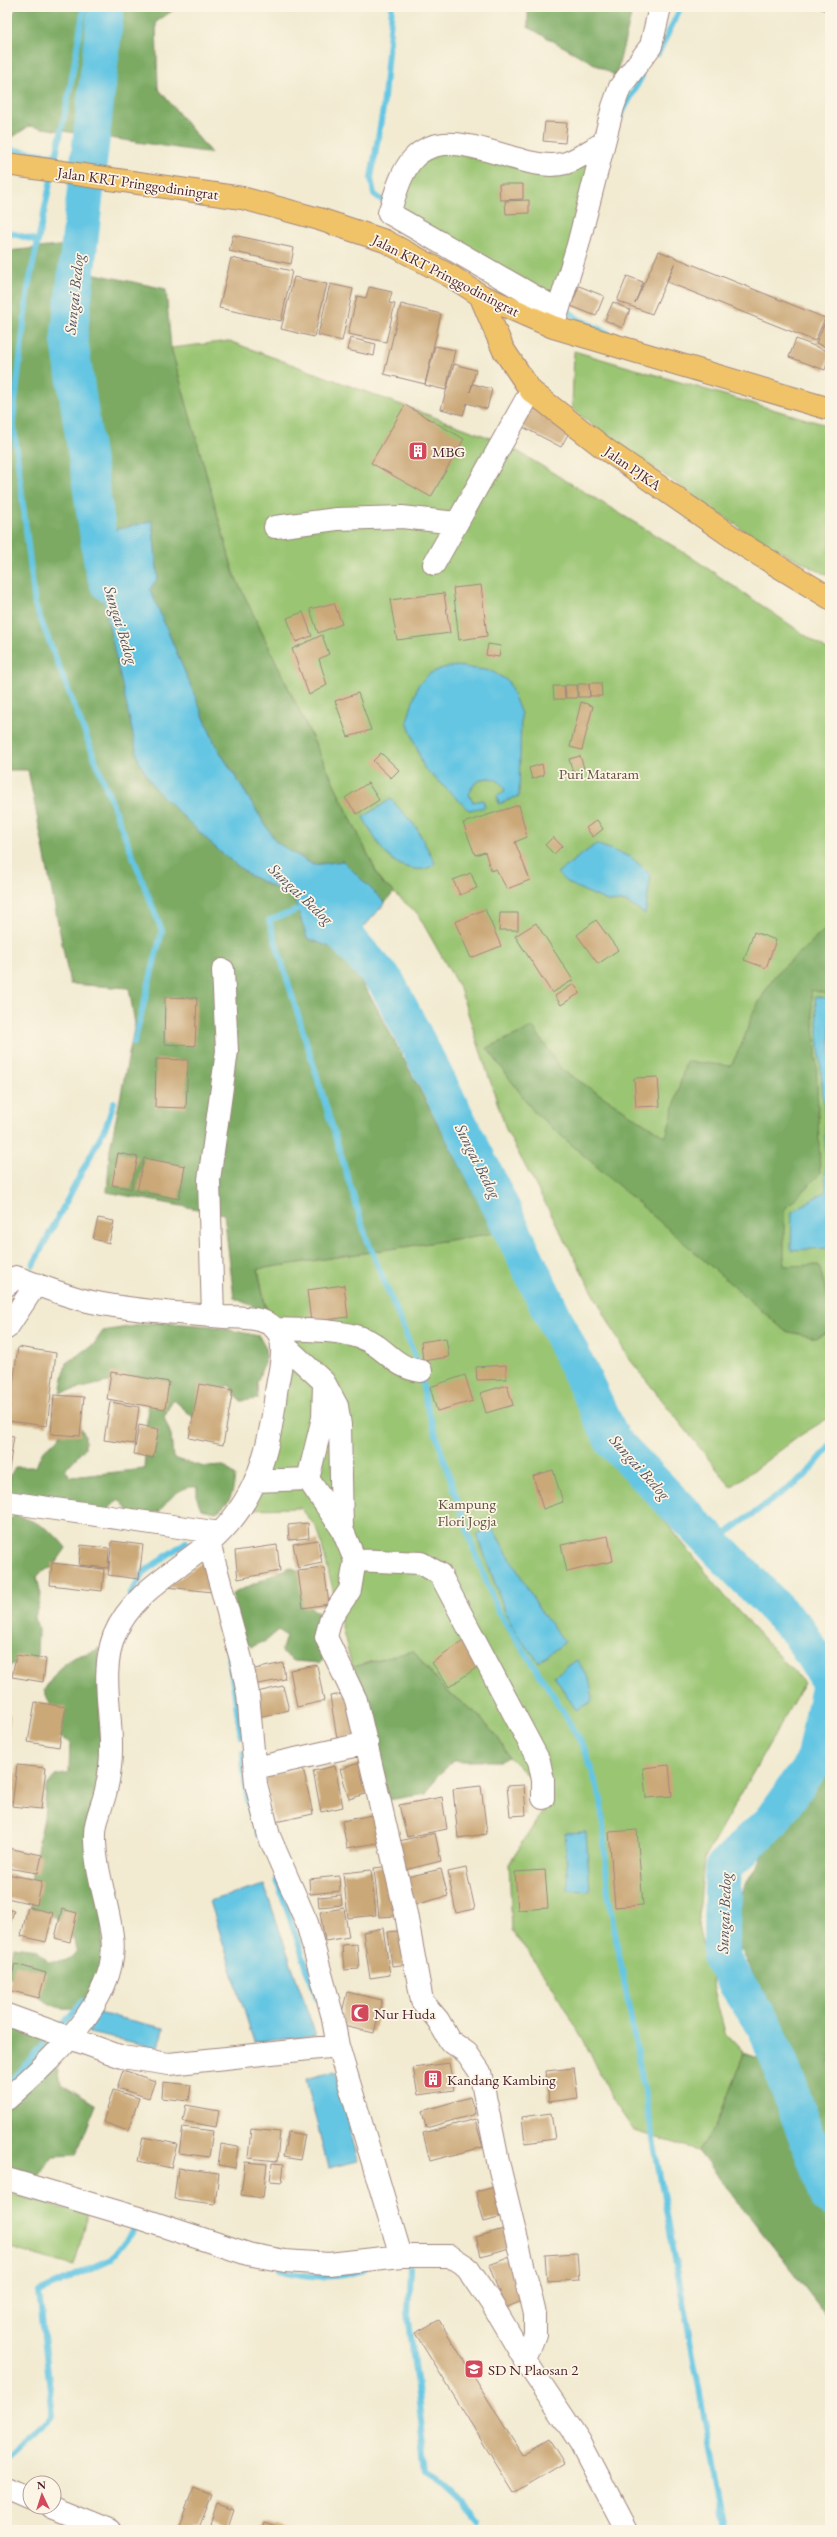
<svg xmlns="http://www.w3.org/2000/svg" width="837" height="2537" font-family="'EB Garamond',serif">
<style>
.green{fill:#9ac572;stroke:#72724e}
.forest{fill:#7baa64;stroke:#626448}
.water{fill:#65c6e3;stroke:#587287}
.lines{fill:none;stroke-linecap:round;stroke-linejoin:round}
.stream{stroke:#65c6e3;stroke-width:6}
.river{stroke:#65c6e3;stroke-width:37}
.building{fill:#cba878}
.minor-casing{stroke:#9e857e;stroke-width:24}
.major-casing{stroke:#9e857e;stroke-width:24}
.minor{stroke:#fff;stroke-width:22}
.major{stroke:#f1c369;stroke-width:22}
.labels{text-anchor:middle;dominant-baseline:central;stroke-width:3.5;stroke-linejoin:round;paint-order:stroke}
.street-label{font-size:15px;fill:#4a1f2b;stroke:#fcf5e5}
.poi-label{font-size:15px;fill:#4a1f2b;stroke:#fcf5e5;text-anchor:start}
.park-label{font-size:15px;fill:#625140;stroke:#fcf5e5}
.water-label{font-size:16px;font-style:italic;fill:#525162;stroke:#fcf5e5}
</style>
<rect width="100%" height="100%" fill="#fcf5e5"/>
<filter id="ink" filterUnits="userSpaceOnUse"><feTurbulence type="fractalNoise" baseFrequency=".025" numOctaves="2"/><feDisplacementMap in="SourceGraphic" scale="8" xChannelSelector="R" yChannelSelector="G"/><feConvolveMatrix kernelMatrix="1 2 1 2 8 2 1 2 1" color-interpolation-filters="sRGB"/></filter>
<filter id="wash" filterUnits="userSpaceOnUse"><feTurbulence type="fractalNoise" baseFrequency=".012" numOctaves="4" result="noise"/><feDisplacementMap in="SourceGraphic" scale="16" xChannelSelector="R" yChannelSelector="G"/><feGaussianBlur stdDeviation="0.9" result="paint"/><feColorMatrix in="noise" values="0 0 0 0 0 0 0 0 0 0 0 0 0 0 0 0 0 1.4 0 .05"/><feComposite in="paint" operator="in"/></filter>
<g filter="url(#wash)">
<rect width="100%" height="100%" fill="#f2ebd2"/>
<!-- green -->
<path class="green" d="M 603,143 L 559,306 L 395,217 L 415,163 L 428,151 L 538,165 Z
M 229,341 L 504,443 L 688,555 L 830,652 L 830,1417 L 801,1435 L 731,1487 L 627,1356 L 507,1132 L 460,989 L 417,913 L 381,882 L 234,574 L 171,348 Z
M 574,351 L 830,426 L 830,577 L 752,536 L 589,423 L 572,408 Z
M 495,1233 L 595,1433 L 728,1600 L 804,1683 L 704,1859 L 698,1926 L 725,2033 L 744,2053 L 716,2126 L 698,2150 L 634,2131 L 612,2099 L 584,2041 L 554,1989 L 512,1930 L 509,1864 L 551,1798 L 509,1757 L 498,1738 L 476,1713 L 446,1691 L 413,1651 L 352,1667 L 318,1530 L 301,1508 L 247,1509 L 283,1388 L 258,1269 Z
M 8,2193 L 88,2215 L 74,2266 L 7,2247 Z"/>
<!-- forest -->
<path class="forest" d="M 17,7 L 178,7 L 156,22 L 158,88 L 211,153 L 29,126 L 7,141 L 7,26 Z
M 528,7 L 633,7 L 616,76 L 528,27 Z
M 79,244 L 77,270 L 166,289 L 171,348 L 234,574 L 381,882 L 394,892 L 385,903 L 343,861 L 313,865 L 276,842 L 215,744 L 149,588 L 158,578 L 152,521 L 89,536 L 249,875 L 294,898 L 307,938 L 342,952 L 374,1002 L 495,1233 L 258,1269 L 266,1312 L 234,1298 L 224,1214 L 107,1192 L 110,1149 L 135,1024 L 129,988 L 70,984 L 28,770 L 7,770 L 7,251 Z
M 830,925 L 830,995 L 811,990 L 816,1051 L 820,1174 L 784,1210 L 784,1266 L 819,1265 L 830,1305 L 830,1332 L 816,1338 L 785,1331 L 534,1112 L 487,1048 L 533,1027 L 562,1070 L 666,1137 L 686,1061 L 731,1066 L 743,1041 L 753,1012 L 775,975 Z
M 158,1322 L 211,1326 L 259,1336 L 265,1347 L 266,1357 L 257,1383 L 258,1399 L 241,1401 L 229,1385 L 219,1389 L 196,1420 L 173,1399 L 164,1417 L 171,1435 L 173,1458 L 204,1467 L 224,1466 L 235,1476 C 233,1493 231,1503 216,1512 L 201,1509 L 197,1498 L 197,1487 C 180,1485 168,1500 159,1512 L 130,1513 L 119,1499 L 105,1512 L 78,1507 L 66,1497 L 9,1493 L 10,1476 L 15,1467 L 36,1467 C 38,1462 40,1456 43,1451 C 50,1443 60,1443 62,1429 L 80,1427 L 85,1435 L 85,1448 L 65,1470 L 71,1477 L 144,1469 L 148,1400 L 138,1375 L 60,1393 L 66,1363 L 93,1345 L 103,1331 Z
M 14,1515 C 36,1521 52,1529 66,1548 L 53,1567 L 42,1571 L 37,1577 L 41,1595 L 35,1617 L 38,1629 L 37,1658 L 28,1665 L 12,1664 L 7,1670 L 7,1522 Z
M 290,1567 L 301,1572 L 307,1605 L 325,1617 L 328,1651 L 320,1663 L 294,1661 L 281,1652 L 286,1636 L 279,1630 L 266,1641 L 251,1647 L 242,1638 L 232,1594 Z
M 99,1648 L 103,1925 L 101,1977 L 79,2007 C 57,2011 55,2006 36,1996 C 12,1983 0,1977 14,1947 L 38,1950 L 48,1962 C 61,1962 70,1962 77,1950 C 72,1927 53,1914 31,1907 L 32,1873 L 44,1818 L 46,1787 L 55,1776 L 69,1773 L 70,1743 L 57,1735 L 57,1712 L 50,1704 L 44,1690 C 54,1676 62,1661 78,1656 C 86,1653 92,1653 99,1648 Z
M 413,1651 L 446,1691 L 476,1713 L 498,1738 L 509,1757 L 501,1761 L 454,1761 L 437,1776 L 426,1794 L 388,1800 L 352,1667 Z
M 830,1770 L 830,2320 L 698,2150 L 716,2126 L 744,2053 L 758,2058 L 785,2039 L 737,1943 L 737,1900 L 770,1843 Z
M 7,2024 L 53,2039 L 61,2083 L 96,2105 L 76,2155 L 53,2156 L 40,2175 L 7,2182 Z"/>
<!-- water -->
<path class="water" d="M 152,521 L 158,578 L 150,589 L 215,744 L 276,842 L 313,865 L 343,861 L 385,903 L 342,952 L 307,938 L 294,898 L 249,875 L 219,851 L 156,790 L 139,762 L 89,536 Z
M 457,666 L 491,671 L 508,681 L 521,714 L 519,796 L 499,804 L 497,796 L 505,792 C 503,781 493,776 482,779 L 473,785 L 469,795 L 473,802 L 483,800 L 485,807 L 469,810 L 424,768 L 407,721 L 418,685 L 429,674 L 442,668 Z
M 391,799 L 416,827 L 435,863 C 430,869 423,870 415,869 C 387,866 376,840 363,817 Z
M 596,844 L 631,857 L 651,875 L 645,914 L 626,902 L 607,901 L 578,888 L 565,881 L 557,873 Z
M 815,996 L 830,999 L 830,1248 L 791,1250 L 792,1212 L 826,1191 L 825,1121 Z
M 493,1529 L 542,1613 L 565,1642 L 539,1662 L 516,1633 L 506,1614 L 477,1534 Z
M 577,1660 C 586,1674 595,1686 591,1702 L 576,1710 L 554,1676 Z
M 586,1832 L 590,1891 L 568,1890 L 565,1833 Z
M 264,1885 L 316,2036 L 254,2042 L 210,1901 Z
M 94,2012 L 163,2028 L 159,2048 L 89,2033 Z
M 336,2071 L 358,2161 L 328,2168 L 306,2079 Z"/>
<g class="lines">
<!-- stream -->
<path class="stream" d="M 84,7 L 69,94 L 28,288 L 13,420 L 35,605 L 162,931 L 134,1043
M 658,54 L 681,7
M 621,115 L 642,76
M 7,149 L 56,156
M 383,201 L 374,194 L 371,178 L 383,109 L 392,7
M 7,232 L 38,241
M 564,307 L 578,319 L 608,333
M 304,908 L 269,920 L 366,1237 L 419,1366
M 33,1265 L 106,1126 L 114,1102
M 421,1375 L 426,1404 L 472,1545 L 498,1611 L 557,1701 L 585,1750 L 601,1799 L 608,1894 L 725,2530
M 713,1543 L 805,1476 L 830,1446
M 130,1595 L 145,1571 L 186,1542
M 228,1649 L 241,1736
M 243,1753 C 243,1782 248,1810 259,1836
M 277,1880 L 317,1998
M 60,2027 L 83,2001
M 7,2086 L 43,2045
M 410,2267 L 408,2313 L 427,2470 L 460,2500 L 478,2522
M 279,2270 C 306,2277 339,2280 365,2269
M 7,2458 L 53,2416 L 39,2292 L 111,2259 L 137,2225 L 140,2226"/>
<!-- river -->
<path class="river" d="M 106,7 L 69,337 L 103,568 L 108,583
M 317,905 L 387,983 L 487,1178 L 613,1441 L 799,1632 L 830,1683
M 830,1686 L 813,1763 L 772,1820 L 723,1868 L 721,1960 L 766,2028 L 830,2198"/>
</g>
<g id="blocks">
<!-- building -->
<path class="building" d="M 816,7 L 830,7 L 830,12 Z
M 545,122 L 567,123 L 565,143 L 543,141 Z
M 499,184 L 523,184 L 523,199 L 500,200 Z
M 529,200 L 529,213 L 506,214 L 505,201 Z
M 233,235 L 294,248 L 291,264 L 229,251 Z
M 659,251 L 825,318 L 815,341 L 667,282 L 675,262 L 652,314 L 617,301 L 627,276 L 643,282 L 635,303 Z
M 231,258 L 292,271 L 281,321 L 219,308 Z
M 294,277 L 327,284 L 314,337 L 281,329 Z
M 330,284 L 353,289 L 342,341 L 318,335 Z
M 579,286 L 604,296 L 596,316 L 571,306 Z
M 369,287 L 392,292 L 389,303 L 395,304 L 386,342 L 348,334 L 357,296 L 366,298 Z
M 613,302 L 630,310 L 622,328 L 605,320 Z
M 401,304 L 441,314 L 425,384 L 384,374 Z
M 825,322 L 830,324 L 830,349 L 816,343 Z
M 350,338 L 376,344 L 374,356 L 347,350 Z
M 796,339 L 830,352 L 825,370 L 789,357 Z
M 435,346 L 455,350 L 446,390 L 425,385 Z
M 454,364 L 476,370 L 470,392 L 473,384 L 492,389 L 487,409 L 467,403 L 463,415 L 441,409 Z
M 405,405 L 464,439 L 431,497 L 371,463 Z
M 531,406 L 572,427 L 561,447 L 521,426 Z
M 481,585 L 487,636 L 459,640 L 453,588 Z
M 444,593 L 450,633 L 397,640 L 390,600 Z
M 334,603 L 342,624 L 318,633 L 310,609 Z
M 303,612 L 312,636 L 296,642 L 287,618 Z
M 322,635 L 329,654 L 319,659 L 327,685 L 309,695 L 292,649 Z
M 488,644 L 501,646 L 499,657 L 486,655 Z
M 589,683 L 601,683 L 602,696 L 590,696 Z
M 578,684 L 589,684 L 590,697 L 578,697 Z
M 565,685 L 577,685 L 577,698 L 566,698 Z
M 553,686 L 564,686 L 565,699 L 554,699 Z
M 358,693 L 371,730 L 348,737 L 335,701 Z
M 581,702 L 593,706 L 582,750 L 570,747 Z
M 381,753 L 399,770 L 391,778 L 373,761 Z
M 580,756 L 584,768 L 573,772 L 569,759 Z
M 542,764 L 544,775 L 532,779 L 529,768 Z
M 368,783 L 379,800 L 357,814 L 345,798 Z
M 519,805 L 527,837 L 515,842 L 530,880 L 507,889 L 496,869 L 491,871 L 485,852 L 475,855 L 463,823 Z
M 597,820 L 603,829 L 593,837 L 586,828 Z
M 553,837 L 562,846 L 554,854 L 545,845 Z
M 471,873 L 477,888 L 460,895 L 453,880 Z
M 485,909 L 501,946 L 471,958 L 455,922 Z
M 500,913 L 518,913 L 518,930 L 499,930 Z
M 596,920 L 618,950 L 598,964 L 577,935 Z
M 536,923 L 573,980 L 552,993 L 515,936 Z
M 754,932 L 776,940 L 766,968 L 744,960 Z
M 574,984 L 580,993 L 561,1005 L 555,996 Z
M 165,997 L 197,998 L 195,1046 L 164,1044 Z
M 156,1059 L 188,1060 L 186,1108 L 155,1107 Z
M 658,1077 L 660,1106 L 636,1107 L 634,1078 Z
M 118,1153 L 138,1157 L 131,1189 L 112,1185 Z
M 144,1158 L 185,1166 L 179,1199 L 137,1191 Z
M 98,1218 L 114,1221 L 109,1243 L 93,1239 Z
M 344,1285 L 348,1317 L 311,1322 L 307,1290 Z
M 446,1338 L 449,1357 L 423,1361 L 421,1342 Z
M 18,1347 L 56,1353 L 47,1426 L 8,1421 Z
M 506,1365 L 506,1379 L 477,1380 L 476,1367 Z
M 111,1372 L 169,1382 L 165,1409 L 107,1399 Z
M 465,1375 L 473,1401 L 437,1411 L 430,1387 Z
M 199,1384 L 233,1390 L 223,1445 L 189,1438 Z
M 507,1385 L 513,1405 L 486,1413 L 480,1393 Z
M 54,1395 L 84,1397 L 80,1436 L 51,1434 Z
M 110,1402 L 139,1407 L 134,1444 L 104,1440 Z
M 139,1425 L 159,1429 L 153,1458 L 134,1454 Z
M 7,1435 L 14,1436 L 9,1470 L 7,1469 Z
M 553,1470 L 563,1502 L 543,1509 L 533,1476 Z
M 308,1523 L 309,1538 L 289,1540 L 288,1525 Z
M 608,1536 L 613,1561 L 567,1572 L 561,1545 Z
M 318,1540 L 322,1563 L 298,1568 L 293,1544 Z
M 112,1541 L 143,1545 L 139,1579 L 108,1575 Z
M 81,1545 L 109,1548 L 108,1568 L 79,1565 Z
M 277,1545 L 280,1571 L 238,1579 L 235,1551 Z
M 204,1561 L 212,1592 L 167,1587 Z
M 52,1563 L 104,1569 L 102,1591 L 50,1585 Z
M 324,1568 L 329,1604 L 303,1608 L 298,1571 Z
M 466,1639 L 483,1663 L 449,1687 L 432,1663 Z
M 16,1655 L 46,1659 L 43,1682 L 12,1677 Z
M 283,1663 L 285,1679 L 253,1685 L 250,1670 Z
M 317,1665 L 324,1701 L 297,1707 L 290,1670 Z
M 283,1686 L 289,1710 L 259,1717 L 253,1693 Z
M 349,1693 L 356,1735 L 337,1738 L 330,1696 Z
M 35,1702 L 66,1707 L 59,1747 L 28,1742 Z
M 7,1714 L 10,1715 L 8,1737 L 7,1737 Z
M 366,1761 L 375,1791 L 349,1799 L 340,1769 Z
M 17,1765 L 46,1768 L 41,1809 L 12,1806 Z
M 669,1765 L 672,1796 L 646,1798 L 643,1768 Z
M 335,1766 L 343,1807 L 321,1812 L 313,1771 Z
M 303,1768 L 313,1814 L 275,1822 L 265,1777 Z
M 524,1785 L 526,1815 L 510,1816 L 507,1786 Z
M 481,1786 L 487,1834 L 458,1838 L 453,1789 Z
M 442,1797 L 447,1829 L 407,1837 L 399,1805 Z
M 377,1814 L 383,1842 L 347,1848 L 342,1821 Z
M 637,1830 L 643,1905 L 615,1907 L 609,1832 Z
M 435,1833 L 441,1861 L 405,1870 L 399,1841 Z
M 7,1848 L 42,1855 L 38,1873 L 7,1868 Z
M 391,1866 L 395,1916 L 379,1917 L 374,1868 Z
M 466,1868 L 475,1909 L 456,1913 L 448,1872 Z
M 441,1869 L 448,1896 L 414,1905 L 407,1877 Z
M 371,1870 L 376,1915 L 348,1918 L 343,1873 Z
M 545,1870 L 548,1908 L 518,1910 L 515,1872 Z
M 7,1874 L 42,1881 L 37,1905 L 7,1898 Z
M 339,1876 L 340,1891 L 310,1894 L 309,1879 Z
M 341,1895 L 342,1905 L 319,1907 L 318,1897 Z
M 28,1907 L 53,1913 L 46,1942 L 21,1936 Z
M 344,1908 L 349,1937 L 325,1941 L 320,1912 Z
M 7,1909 L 14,1911 L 10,1924 L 7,1923 Z
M 62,1909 L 77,1913 L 70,1942 L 55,1938 Z
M 7,1928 L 10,1929 L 7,1937 Z
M 383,1928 L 390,1975 L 370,1978 L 363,1932 Z
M 407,1930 L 411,1964 L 392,1966 L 388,1932 Z
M 357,1944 L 359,1969 L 344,1970 L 342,1945 Z
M 15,1964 L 46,1973 L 39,1998 L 8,1990 Z
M 347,1992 L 382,2000 L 374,2033 L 339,2025 Z
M 449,2063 L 454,2090 L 418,2095 L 413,2068 Z
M 574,2068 L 578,2098 L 549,2102 L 546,2071 Z
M 123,2070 L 155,2081 L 149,2098 L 117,2088 Z
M 163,2082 L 191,2085 L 189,2101 L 162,2098 Z
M 113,2090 L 139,2098 L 128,2131 L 103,2122 Z
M 470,2097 L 475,2114 L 426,2128 L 422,2111 Z
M 186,2105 L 219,2111 L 216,2127 L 183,2121 Z
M 551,2113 L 555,2139 L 525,2143 L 522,2117 Z
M 475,2119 L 483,2147 L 430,2161 L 423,2133 Z
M 183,2127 L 213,2131 L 209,2157 L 179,2153 Z
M 251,2129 L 280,2132 L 277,2161 L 248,2158 Z
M 288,2132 L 305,2135 L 300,2160 L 283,2157 Z
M 143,2137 L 177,2144 L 171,2168 L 138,2161 Z
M 221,2144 L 238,2147 L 235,2168 L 218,2165 Z
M 245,2162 L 267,2164 L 263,2198 L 241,2195 Z
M 272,2163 L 284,2164 L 282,2182 L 270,2181 Z
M 178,2168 L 219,2173 L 215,2204 L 174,2199 Z
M 498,2186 L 506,2216 L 484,2222 L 476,2192 Z
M 507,2228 L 512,2247 L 481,2256 L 476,2237 Z
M 577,2253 L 579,2280 L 547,2282 L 545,2255 Z
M 513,2256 L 529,2298 L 505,2308 L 489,2265 Z
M 439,2320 L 522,2455 L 549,2439 L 564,2463 L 514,2493 L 415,2333 Z
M 194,2488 L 212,2495 L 198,2530 L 177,2530 Z
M 217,2503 L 235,2509 L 228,2530 L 210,2525 Z
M 264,2522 L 285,2529 L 285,2530 L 261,2530 Z"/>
</g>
</g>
<g filter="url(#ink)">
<use href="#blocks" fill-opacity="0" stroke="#9e857e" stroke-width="1"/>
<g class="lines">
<!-- minor casing -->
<g class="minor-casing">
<path id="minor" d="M 558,310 L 389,213 C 395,196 400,174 412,160 C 440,128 488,152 521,160 C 535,164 552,167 566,163 C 579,159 592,149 603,143
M 554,324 L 578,245 L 613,107 L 620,87 L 651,46 L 660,7
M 275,527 L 337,519 L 402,517 L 456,523
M 434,564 L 531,391
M 7,1285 L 16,1277 C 41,1286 67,1297 92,1302 C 135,1311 180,1313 224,1317 C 240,1318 266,1316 277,1331 C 288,1346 278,1375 276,1393 C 269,1453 256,1504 207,1545 C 174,1572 131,1594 114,1636 C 100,1674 112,1711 111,1750 C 111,1762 109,1777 106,1790 C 103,1805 95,1818 95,1834 C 94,1868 108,1903 112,1936 C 121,1998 49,2062 7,2099
M 213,1316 L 209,1180 L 227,1051 L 223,970
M 7,1328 L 36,1284
M 276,1329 C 305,1330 335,1329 362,1338 C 384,1345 393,1368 421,1371
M 282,1343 L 324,1382 L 337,1406 L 340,1425 L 342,1529 L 355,1560 L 350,1590 L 331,1618 L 326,1637 L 356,1700 L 406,1914 L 422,2001 L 438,2020 L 450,2041 L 467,2053 L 480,2072 L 499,2166 L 535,2314 L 535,2334 L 525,2360
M 308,1479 L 323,1418 L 324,1384
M 255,1481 L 308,1479 L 342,1529
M 7,1502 L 220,1533
M 209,1543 L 241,1659 L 248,1694 L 256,1784 L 269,1836 L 307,1923 L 332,2014 L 338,2046 L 401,2256
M 355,1560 L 421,1563 L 440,1574 L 539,1761 L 543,1780 L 543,1798
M 255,1768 L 367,1743
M 7,2015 L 122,2057 L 169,2064 L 338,2046
M 7,2179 L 142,2219 L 248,2254 L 285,2261 L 329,2264 L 401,2256 L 450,2256 L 467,2267 L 490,2301 L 525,2360 L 580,2442 L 626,2530
M 7,2488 L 30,2498
M 52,2507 L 109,2530"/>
</g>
<!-- major casing -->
<g class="major-casing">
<path id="major" d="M 7,164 L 242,198 L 319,219 L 385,241 L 452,277 L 480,295 L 553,327 L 830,409
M 480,295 L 503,349 L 531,391 L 604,448 L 748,548 L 830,598"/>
</g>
<!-- minor -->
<use href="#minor" class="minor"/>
<!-- major -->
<use href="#major" class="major"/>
</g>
</g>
<!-- icons -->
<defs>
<g id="building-square" transform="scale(1)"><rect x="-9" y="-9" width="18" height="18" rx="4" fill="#d1495b" stroke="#fcf5e5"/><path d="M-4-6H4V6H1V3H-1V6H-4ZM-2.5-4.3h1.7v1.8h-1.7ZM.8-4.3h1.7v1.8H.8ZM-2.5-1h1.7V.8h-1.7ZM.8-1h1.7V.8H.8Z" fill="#fff"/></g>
<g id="mosque-square" transform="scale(1)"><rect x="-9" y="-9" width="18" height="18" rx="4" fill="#d1495b" stroke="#fcf5e5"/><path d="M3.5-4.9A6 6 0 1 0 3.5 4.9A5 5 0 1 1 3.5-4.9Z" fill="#fff"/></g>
<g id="school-square" transform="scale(1)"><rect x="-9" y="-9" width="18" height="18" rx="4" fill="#d1495b" stroke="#fcf5e5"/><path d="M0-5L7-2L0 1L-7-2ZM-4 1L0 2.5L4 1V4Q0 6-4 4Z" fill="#fff"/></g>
</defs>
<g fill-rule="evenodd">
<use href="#building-square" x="418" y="451"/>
<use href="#mosque-square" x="360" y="2013"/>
<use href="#building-square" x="433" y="2079"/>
<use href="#school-square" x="474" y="2369"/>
</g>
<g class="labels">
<!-- street labels -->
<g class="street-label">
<text transform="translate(138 183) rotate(8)">Jalan KRT Pringgodiningrat</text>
<text transform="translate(446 275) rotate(27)">Jalan KRT Pringgodiningrat</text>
<text transform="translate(633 468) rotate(35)">Jalan PJKA</text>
</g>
<!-- poi labels -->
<g class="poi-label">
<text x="432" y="451">MBG</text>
<text x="374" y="2013">Nur Huda</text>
<text x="447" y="2079">Kandang Kambing</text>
<text x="488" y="2369">SD N Plaosan 2</text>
</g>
<!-- park labels -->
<g class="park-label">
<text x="599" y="773">Puri Mataram</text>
<text x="467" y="1503">Kampung<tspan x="467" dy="17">Flori Jogja</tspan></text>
</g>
<!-- water labels -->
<g class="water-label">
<text transform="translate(74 294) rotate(-84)">Sungai Bedog</text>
<text transform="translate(121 625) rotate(73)">Sungai Bedog</text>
<text transform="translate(301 894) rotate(43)">Sungai Bedog</text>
<text transform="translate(478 1161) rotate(63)">Sungai Bedog</text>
<text transform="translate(640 1467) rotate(48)">Sungai Bedog</text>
<text transform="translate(724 1913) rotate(-88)">Sungai Bedog</text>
</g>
</g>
<!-- margin -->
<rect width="837" height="2537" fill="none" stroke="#fcf5e5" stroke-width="24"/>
<!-- north arrow -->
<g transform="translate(42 2495) rotate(356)"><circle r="19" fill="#fcf5e5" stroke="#b59f9b"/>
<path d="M0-3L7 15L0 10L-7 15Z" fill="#d1495b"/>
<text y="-6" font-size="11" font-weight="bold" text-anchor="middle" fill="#4a1f2b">N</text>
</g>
</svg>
